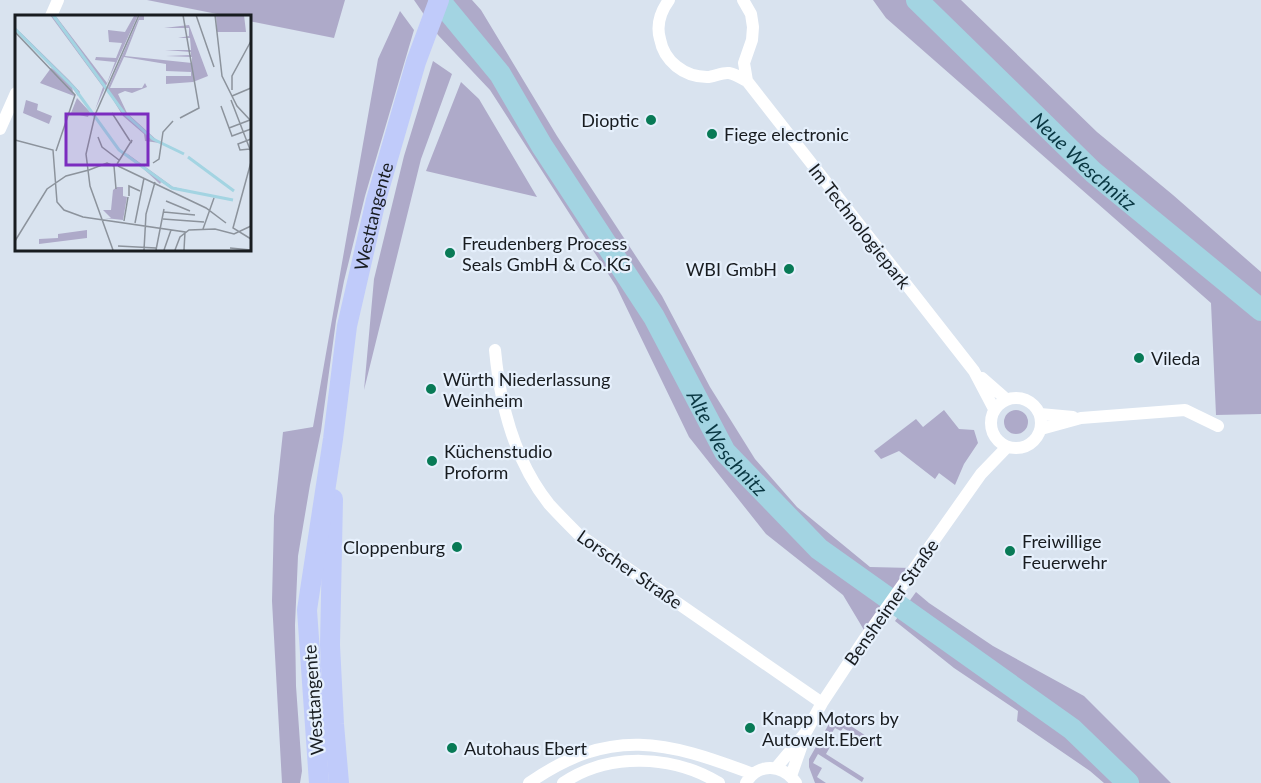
<svg xmlns="http://www.w3.org/2000/svg" width="1261" height="783" font-family="Lato,sans-serif">
<style>
.green{fill:#aeaac9}
.lines{fill:none;stroke-linecap:round;stroke-linejoin:round}
.river{stroke:#a3d4e2;stroke-width:22}
.minor{stroke:#fff;stroke-width:12}
.primary{stroke:#c0cbfa;stroke-width:20}
.poi-dot{fill:#087a56;stroke:#e6f0fc;stroke-width:2}
.labels{text-anchor:middle;dominant-baseline:central;stroke-width:4.5;stroke-linejoin:round;paint-order:stroke}
.poi-label{font-size:18px;fill:#181c20;stroke:#e6f0fc;text-anchor:start}
.street-label{font-size:18px;fill:#181c20;stroke:#e6f0fc}
.water-label{font-size:20px;font-style:italic;fill:#093742;stroke:#e6f0fc}
.inset-river{fill:none;stroke:#a3d4e2;stroke-width:3}
.inset-road{fill:none;stroke:#8c939c;stroke-width:1.5}
.view{fill:#7b2cbf;fill-opacity:0.15;stroke:#7b2cbf;stroke-width:3}
.inset-edge{fill:none;stroke:#181c20;stroke-width:3}
</style>
<rect width="100%" height="100%" fill="#d9e3ef"/>
<!-- green -->
<path class="green" d="M 147,0 L 345,0 L 334,38 L 249,21 L 249,16 L 227,16 Z
M 414,0 L 472,0 L 481,10 L 557,136 L 662,296 L 710,387 L 755,459 L 797,507 L 870,567 L 912,568 L 864,630 L 843,595 L 766,534 L 689,437 L 616,286 L 490,90 L 438,35 Z
M 873,0 L 961,0 L 1097,132 L 1173,195 L 1261,272 L 1261,414 L 1216,415 L 1211,303 L 886,18 Z
M 400,11 L 414,30 L 365,196 L 344,281 L 336,321 L 321,431 L 310,485 L 298,556 L 295,625 L 296,686 L 302,771 L 300,783 L 282,783 L 272,601 L 274,516 L 283,432 L 313,427 L 378,59 Z
M 433,61 L 452,74 L 421,159 L 364,390 L 374,279 L 404,156 Z
M 461,82 L 479,99 L 537,197 L 426,171 Z
M1004 422a12 12 0 1 1 24 0a12 12 0 1 1-24 0Z
M 944,410 L 959,429 L 974,430 L 978,443 L 964,464 L 955,485 L 939,473 L 935,479 L 899,451 L 881,459 L 874,451 L 916,419 L 923,427 Z
M 916,592 L 929,603 L 993,646 L 1084,696 L 1171,783 L 1104,783 L 1090,771 L 1017,721 L 1018,711 L 954,668 L 895,621 Z
M 834,715 L 880,745 L 873,746 L 843,728 L 841,731 L 835,728 L 825,743 L 830,747 L 826,754 L 864,778 L 862,782 L 818,754 L 813,763 L 822,768 L 817,777 L 826,783 L 815,783 L 809,767 L 809,759 Z"/>
<g class="lines">
<!-- river -->
<g class="river">
<path id="s1" d="M 439,0 L 500,74 L 542,146 L 654,317 L 725,452 L 819,549 L 1072,729 L 1128,783"/>
<path id="s2" d="M 917,0 L 1093,172 L 1261,310"/>
</g>
<!-- minor -->
<path class="minor" d="M 669,0 C 661,11 656,25 660,39 C 664,61 684,77 707,77 C 714,77 722,72 729,73 C 735,74 741,78 747,81 L 974,371 L 994,409
M 743,0 L 751,14 L 753,27 L 752,40 L 744,63 L 747,81
M 51,16 L 58,0
M 0,129 L 16,93
M 495,350 C 500,404 514,460 549,504 C 558,514 568,524 578,534 L 822,703
M 982,378 L 1006,399
M991 423a25 25 0 1 1 50 0a25 25 0 1 1-50 0Z
M 1040,414 L 1073,417
M 1041,429 L 1081,418 L 1185,410 L 1218,426
M 776,768 L 806,732 L 822,703 L 863,641 L 981,474 L 1007,447
M 791,776 L 804,739
M 529,783 C 611,726 666,741 753,774
M 563,783 C 609,752 673,755 719,783
M 746,783 C 758,762 783,764 796,783"/>
<!-- primary -->
<g class="primary">
<path d="M 333,499 L 330,645 L 334,724 L 339,783"/>
<path id="s3" d="M 319,783 L 307,610 L 333,439 L 347,326 L 376,200 L 416,62 L 439,0"/>
</g>
</g>
<!-- markers -->
<g class="poi-dot">
<circle cx="651" cy="120" r="6"/>
<circle cx="712" cy="134" r="6"/>
<circle cx="450" cy="253" r="6"/>
<circle cx="789" cy="269" r="6"/>
<circle cx="1139" cy="358" r="6"/>
<circle cx="431" cy="389" r="6"/>
<circle cx="432" cy="461" r="6"/>
<circle cx="457" cy="547" r="6"/>
<circle cx="1010" cy="551" r="6"/>
<circle cx="750" cy="728" r="6"/>
<circle cx="452" cy="748" r="6"/>
</g>
<g class="labels">
<!-- poi labels -->
<g class="poi-label">
<text x="639" y="120" text-anchor="end">Dioptic</text>
<text x="724" y="134">Fiege electronic</text>
<text x="462" y="243">Freudenberg Process<tspan x="462" dy="21">Seals GmbH &amp; Co.KG</tspan></text>
<text x="777" y="269" text-anchor="end">WBI GmbH</text>
<text x="1151" y="358">Vileda</text>
<text x="443" y="379">Würth Niederlassung<tspan x="443" dy="21">Weinheim</tspan></text>
<text x="444" y="451">Küchenstudio<tspan x="444" dy="21">Proform</tspan></text>
<text x="1022" y="541">Freiwillige<tspan x="1022" dy="21">Feuerwehr</tspan></text>
<text x="445" y="547" text-anchor="end">Cloppenburg</text>
<text x="762" y="718">Knapp Motors by<tspan x="762" dy="21">Autowelt.Ebert</tspan></text>
<text x="464" y="748">Autohaus Ebert</text>
</g>
<!-- street labels -->
<g class="street-label">
<text stroke="none"><textPath href="#s3" startOffset="573">Westtangente</textPath></text>
<text transform="translate(860 226) rotate(52)">Im Technologiepark</text>
<text transform="translate(630 569) rotate(35)">Lorscher Straße</text>
<text transform="translate(891 602) rotate(-55)">Bensheimer Straße</text>
<text transform="translate(313 700) rotate(-94)">Westtangente</text>
</g>
<!-- water labels -->
<g class="water-label">
<text stroke="none"><textPath href="#s2" startOffset="232">Neue Weschnitz</textPath></text>
<text stroke="none"><textPath href="#s1" startOffset="530">Alte Weschnitz</textPath></text>
</g>
</g>
<!-- overview -->
<g transform="translate(15 15)">
<rect width="236" height="236" fill="#d9e3ef"/>
<path d="M 35,0 L 40,0 L 92,68 L 100,47 L 80,45 L 81,42 L 101,43 L 107,28 L 94,27 L 93,15 L 110,17 L 119,1 L 123,0 L 80,95 L 88,72 ZM 125,0 L 129,0 L 129,5 L 124,5 L 110,41 L 177,48 L 177,42 L 151,41 L 176,40 L 176,37 L 150,35 L 176,35 L 175,23 L 163,23 L 174,21 L 174,13 L 149,13 L 174,10 L 193,61 L 178,67 L 151,69 L 151,61 L 176,61 L 176,57 L 151,56 L 151,49 L 109,42 L 95,73 L 127,73 L 130,68 L 132,72 L 117,78 L 110,76 L 103,79 L 112,98 L 145,128 L 130,126 L 129,119 L 108,101 L 92,75 ZM 201,0 L 229,0 L 231,17 L 202,17 ZM 0,12 L 54,65 L 65,77 L 63,81 L 57,72 L 59,81 L 25,68 L 36,53 L 39,55 ZM 62,83 L 75,97 L 73,102 L 56,98 ZM 11,85 L 23,89 L 22,95 L 37,101 L 34,109 L 8,98 ZM 110,137 L 158,172 L 199,181 L 157,173 L 146,167 L 145,169 ZM 102,172 L 108,172 L 108,181 L 112,182 L 108,205 L 90,203 L 96,203 L 88,195 L 96,195 L 98,175 ZM 72,215 L 72,223 L 24,229 L 24,224 L 43,223 L 43,219 Z" fill="#aeaac9"/>
<path class="inset-river" d="M 38,0 L 109,98 L 138,124 L 169,139M 0,14 L 60,74 L 104,135 L 157,173 L 218,185M 173,142 L 219,176"/>
<path class="inset-road" d="M 181,0 L 199,52M 200,0 L 207,61 L 222,91 L 236,106M 0,17 L 60,80 L 41,136M 217,75 L 217,61 L 236,26M 217,81 L 236,73M 216,85 L 236,137M 206,91 L 217,121 L 236,114M 97,98 L 115,126M 165,103 L 184,93 L 168,0M 214,113 L 235,105M 83,122 L 87,132 L 104,145M 0,125 L 38,135 L 42,187 L 49,195 L 68,202 L 170,217 L 169,235M 235,134 L 225,135 L 223,129 L 236,124M 236,147 L 218,213 L 236,224M 138,148 L 144,144 L 148,117 L 158,106M 102,149 L 117,125 L 116,128M 103,151 L 191,193 L 211,208M 74,155 L 92,148 L 99,151 L 101,174M 114,181 L 114,171 L 125,176M 151,186 L 175,196M 149,197 L 180,200M 148,204 L 189,207M 109,206 L 113,182M 120,208 L 129,163M 188,214 L 199,183M 0,226 L 32,174 L 51,161 L 74,155M 103,231 L 141,233M 215,233 L 236,235M 98,235 L 75,171 L 71,139 L 80,100 L 124,0M 129,235 L 131,199 L 140,167M 141,235 L 149,194M 149,235 L 156,215M 160,235 L 165,222 L 174,215 L 200,214 L 219,219 L 236,211"/>
<path class="view" d="M 51,99 L 133,99 L 133,150 L 51,150 Z"/>
<rect width="236" height="236" class="inset-edge"/>
</g>
</svg>
